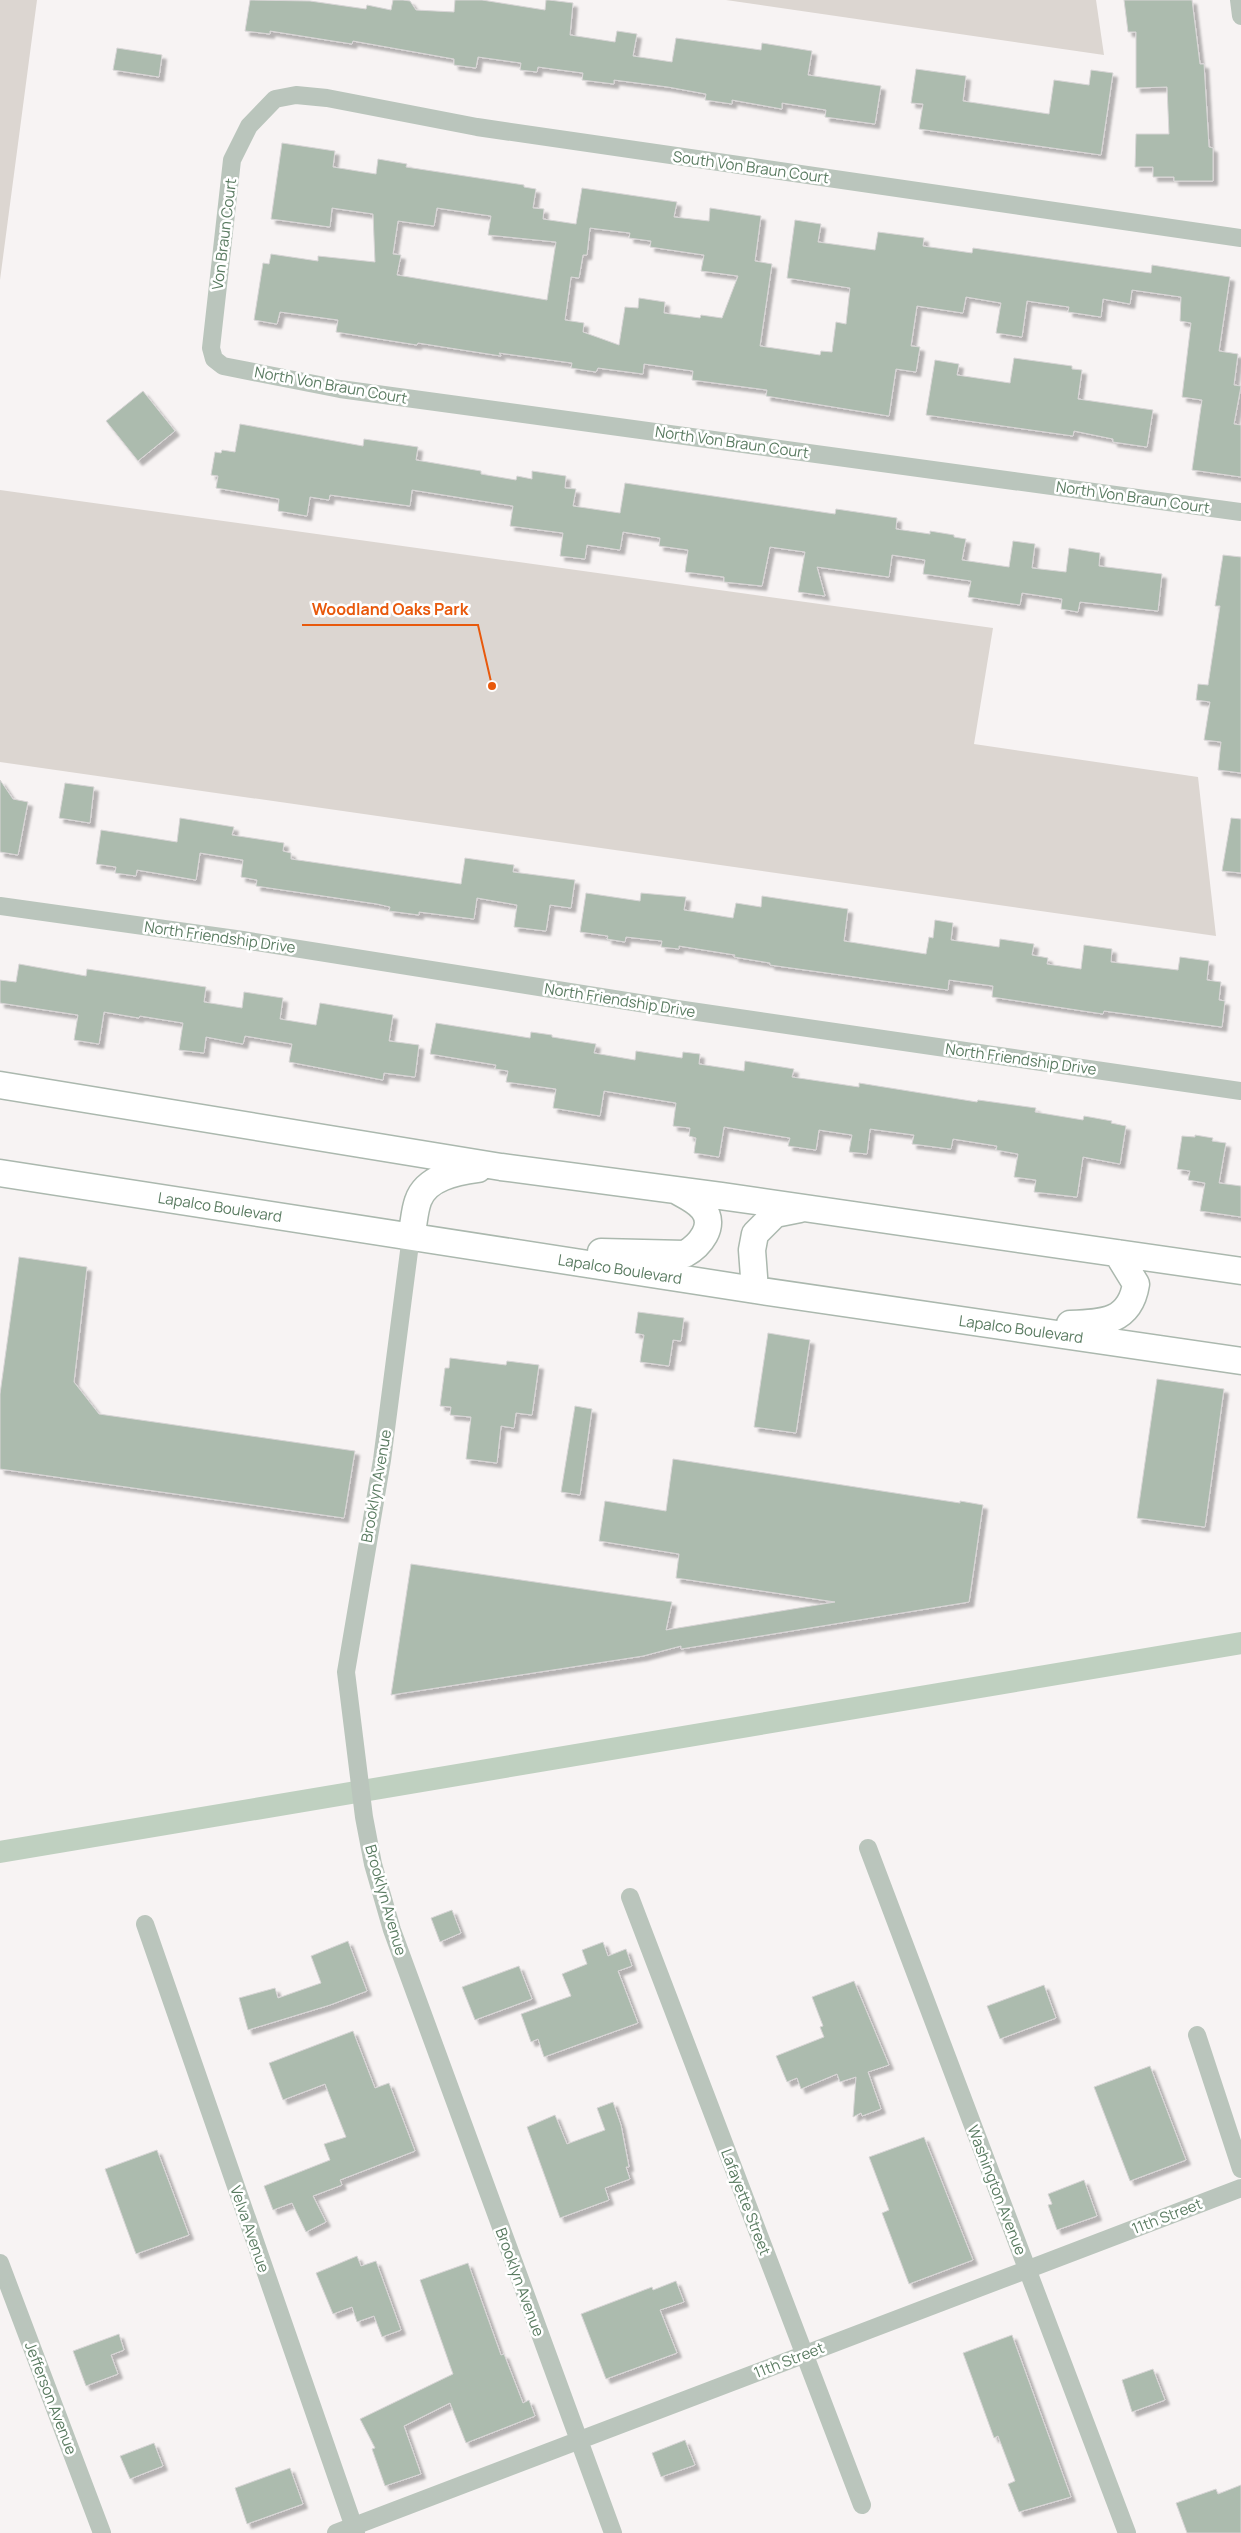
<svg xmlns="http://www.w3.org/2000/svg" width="1241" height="2533" font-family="Manrope,sans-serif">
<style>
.green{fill:#dcd6d1}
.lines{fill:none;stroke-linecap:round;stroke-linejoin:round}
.canal{stroke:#bfd0c0;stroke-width:22}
.building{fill:#acbbae;stroke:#d8d5d6;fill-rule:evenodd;filter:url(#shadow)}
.primary-casing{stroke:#abb8ae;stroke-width:29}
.street{stroke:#bac5bc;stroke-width:18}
.primary{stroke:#fff;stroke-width:26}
.labels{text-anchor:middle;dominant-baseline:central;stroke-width:5;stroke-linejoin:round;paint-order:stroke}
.street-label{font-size:15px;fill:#5a7b61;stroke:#fff}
.leader{fill:none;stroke:#e8590c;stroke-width:2}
.callout-dot{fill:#e8590c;stroke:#fff;stroke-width:2}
.callout-label{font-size:16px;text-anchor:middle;font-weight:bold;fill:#e8590c;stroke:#fff;stroke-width:5;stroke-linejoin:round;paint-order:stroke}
</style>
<defs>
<filter id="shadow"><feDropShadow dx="4.5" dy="4.5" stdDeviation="1" flood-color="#0004"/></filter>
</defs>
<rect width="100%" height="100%" fill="#f7f3f3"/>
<!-- green -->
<path class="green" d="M 0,0 L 37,0 L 0,280 Z
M 726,0 L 1096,0 L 1104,55 Z
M 0,490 L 993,628 L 974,744 L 1198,777 L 1216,936 L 0,762 Z"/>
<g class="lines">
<!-- canal -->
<path class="canal" d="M 0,1852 L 1241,1643"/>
</g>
<!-- building -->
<path class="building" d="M 250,0 L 310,1 L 366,9 L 367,5 L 391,10 L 393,0 L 403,0 L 410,1 L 416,10 L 454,12 L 455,0 L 482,0 L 545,10 L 546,0 L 549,0 L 573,3 L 570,35 L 615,42 L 617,31 L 637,34 L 633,56 L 672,62 L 676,38 L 761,50 L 762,43 L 812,51 L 808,75 L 881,86 L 875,124 L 825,117 L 826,110 L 782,103 L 782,109 L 732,100 L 732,104 L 705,100 L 706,94 L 668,87 L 614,80 L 614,84 L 582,80 L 583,73 L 538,67 L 537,72 L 520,70 L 521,63 L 478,57 L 476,68 L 454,65 L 454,59 L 353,41 L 352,44 L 270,31 L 270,34 L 245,31 Z
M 1124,0 L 1192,0 L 1200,64 L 1204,64 L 1209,147 L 1213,148 L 1213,181 L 1174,181 L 1174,177 L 1153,177 L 1153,167 L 1135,167 L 1136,134 L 1169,134 L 1167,87 L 1136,88 L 1136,32 L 1128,32 Z
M 117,48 L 162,55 L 159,77 L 113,70 Z
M 916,69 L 966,76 L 963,101 L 1049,114 L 1054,80 L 1089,85 L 1091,70 L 1113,73 L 1101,155 L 919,129 L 923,104 L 911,103 Z
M 282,143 L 335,151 L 333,167 L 376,174 L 378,159 L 407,164 L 406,167 L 524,185 L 524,187 L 536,189 L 533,208 L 544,209 L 543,219 L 576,224 L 582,188 L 677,202 L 674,217 L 709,221 L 710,208 L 761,216 L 755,261 L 772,264 L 760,346 L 820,355 L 821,351 L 832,352 L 836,322 L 846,324 L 850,288 L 787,278 L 795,220 L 821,224 L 818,242 L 875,250 L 878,232 L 924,238 L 923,246 L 972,253 L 973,248 L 1151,273 L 1152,265 L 1230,277 L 1219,351 L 1238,354 L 1234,385 L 1241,386 L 1234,424 L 1241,425 L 1241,477 L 1192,470 L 1202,400 L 1182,397 L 1191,323 L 1180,321 L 1181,297 L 1132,290 L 1130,304 L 1103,299 L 1101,317 L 1068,312 L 1069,307 L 1027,301 L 1022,337 L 996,333 L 1001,303 L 966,297 L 963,313 L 917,306 L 911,346 L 920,347 L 916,372 L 896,369 L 889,416 L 766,396 L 767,390 L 692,380 L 693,371 L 644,364 L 643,374 L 598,368 L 596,372 L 571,368 L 572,363 L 499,353 L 501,356 L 418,343 L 417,345 L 336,332 L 338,320 L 280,312 L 277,324 L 254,320 L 263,263 L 269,264 L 271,254 L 318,261 L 318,256 L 375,262 L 373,214 L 332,208 L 330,227 L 271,219 ZM 437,208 L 491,216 L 488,235 L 556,242 L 547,300 L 397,275 L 401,255 L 393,254 L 398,221 L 434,226 ZM 590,228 L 630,233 L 629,238 L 651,241 L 650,247 L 704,255 L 701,271 L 738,276 L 722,318 L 701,315 L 700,318 L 664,313 L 665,302 L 639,298 L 638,308 L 625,307 L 619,345 L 583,332 L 584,323 L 565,320 L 571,277 L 579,278 L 583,255 L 587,255 Z
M 1014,358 L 1072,366 L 1072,369 L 1082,370 L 1078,399 L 1153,410 L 1147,447 L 1113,442 L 1113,439 L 1074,431 L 1073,436 L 926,415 L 935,360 L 959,364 L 957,375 L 1010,383 Z
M 143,391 L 175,431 L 138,461 L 106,421 Z
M 240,424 L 363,446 L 364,439 L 418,447 L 416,460 L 481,471 L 481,474 L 516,480 L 517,476 L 532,479 L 532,471 L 566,476 L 565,488 L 576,489 L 573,506 L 620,513 L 625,483 L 835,514 L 836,509 L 897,518 L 896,529 L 930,534 L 930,531 L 954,535 L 954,537 L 966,539 L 962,560 L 1009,567 L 1013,541 L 1035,544 L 1032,568 L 1066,572 L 1069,548 L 1100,553 L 1099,566 L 1162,574 L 1158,611 L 1080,602 L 1078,612 L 1061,609 L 1062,599 L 1022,593 L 1020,605 L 968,597 L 971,581 L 923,574 L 925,560 L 892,555 L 889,577 L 817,567 L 825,596 L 798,592 L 805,552 L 770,547 L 762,586 L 724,582 L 724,577 L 685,572 L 688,550 L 659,546 L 660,538 L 623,532 L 620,550 L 587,545 L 585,559 L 560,556 L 563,533 L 510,526 L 513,506 L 412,490 L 410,506 L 330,495 L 329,500 L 310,497 L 307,516 L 278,511 L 279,499 L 216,488 L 218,476 L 211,475 L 215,452 L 221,453 L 222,450 L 235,452 Z
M 1223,555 L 1241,557 L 1241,773 L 1218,770 L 1221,742 L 1204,740 L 1210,702 L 1196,700 L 1198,684 L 1208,685 L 1220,606 L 1215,606 Z
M 0,780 L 13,799 L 28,802 L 18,855 L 0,852 Z
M 65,783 L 94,787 L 90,823 L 59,818 Z
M 180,818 L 234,827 L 232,835 L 284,843 L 283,851 L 291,853 L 291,859 L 461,884 L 465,858 L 514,865 L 513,872 L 575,880 L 571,908 L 550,905 L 546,931 L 514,927 L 517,905 L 477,898 L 474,919 L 419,912 L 419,915 L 389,911 L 390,907 L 377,904 L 256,886 L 257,880 L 241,877 L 243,860 L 200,853 L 196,880 L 137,870 L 136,876 L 115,873 L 116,867 L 96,864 L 101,830 L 177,842 Z
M 1231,818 L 1241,819 L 1241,873 L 1222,871 Z
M 586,893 L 640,901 L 641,893 L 686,897 L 684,910 L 733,918 L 736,903 L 761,907 L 762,896 L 848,909 L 844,941 L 926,954 L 929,937 L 933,938 L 935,920 L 953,923 L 951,940 L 999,947 L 1000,939 L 1034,944 L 1032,955 L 1048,958 L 1047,964 L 1081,969 L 1084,945 L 1112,949 L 1111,962 L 1178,970 L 1180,957 L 1209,961 L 1207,980 L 1221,982 L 1219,1000 L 1225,1001 L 1222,1027 L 1104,1011 L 1103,1014 L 992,997 L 993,986 L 949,980 L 948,990 L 770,965 L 770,963 L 734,957 L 735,955 L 679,946 L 679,949 L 661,947 L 662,941 L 626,937 L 625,942 L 607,939 L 608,936 L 580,932 Z
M 19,964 L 86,976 L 87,969 L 206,987 L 204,1002 L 242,1008 L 244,992 L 283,998 L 280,1019 L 316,1025 L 320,1003 L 393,1015 L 389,1041 L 419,1045 L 415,1077 L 384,1073 L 383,1080 L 289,1062 L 292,1044 L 245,1036 L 243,1044 L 206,1037 L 204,1053 L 179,1050 L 183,1023 L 140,1016 L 139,1018 L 104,1012 L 99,1044 L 74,1040 L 78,1015 L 0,1003 L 0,980 L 16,982 Z
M 436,1023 L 530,1038 L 531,1032 L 552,1035 L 552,1037 L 596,1044 L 594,1053 L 635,1060 L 636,1051 L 682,1058 L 683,1052 L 700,1054 L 699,1064 L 744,1071 L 745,1061 L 794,1069 L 792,1077 L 859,1087 L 859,1083 L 977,1102 L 978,1100 L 1036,1108 L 1035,1112 L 1083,1120 L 1084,1116 L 1112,1121 L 1111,1123 L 1126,1126 L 1120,1164 L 1083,1157 L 1077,1197 L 1034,1192 L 1036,1180 L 1014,1177 L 1018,1154 L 996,1150 L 997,1146 L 953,1139 L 951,1149 L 912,1144 L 914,1135 L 870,1129 L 867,1154 L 849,1152 L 852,1135 L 819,1130 L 816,1150 L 788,1146 L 790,1138 L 724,1127 L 719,1157 L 694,1153 L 696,1138 L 689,1136 L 690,1128 L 673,1126 L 676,1103 L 604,1091 L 600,1116 L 553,1108 L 556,1089 L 506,1082 L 508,1071 L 495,1069 L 496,1065 L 430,1054 Z
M 1195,1135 L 1213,1138 L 1212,1141 L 1226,1143 L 1219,1183 L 1241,1186 L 1241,1217 L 1200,1211 L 1205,1183 L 1188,1180 L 1190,1171 L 1177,1169 L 1182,1136 L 1195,1137 Z
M 19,1257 L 87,1267 L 74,1382 L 99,1414 L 355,1451 L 344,1518 L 0,1469 L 0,1394 Z
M 638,1312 L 684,1318 L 681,1341 L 673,1340 L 669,1366 L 640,1362 L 644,1335 L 635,1333 Z
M 768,1333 L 810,1340 L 796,1433 L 754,1427 Z
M 450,1358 L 506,1365 L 507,1361 L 539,1365 L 532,1415 L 516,1413 L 514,1428 L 501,1426 L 497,1463 L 466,1459 L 471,1417 L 450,1415 L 451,1407 L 440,1406 L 445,1368 L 449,1368 Z
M 1157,1379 L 1224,1389 L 1205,1527 L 1137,1518 Z
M 575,1406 L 592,1409 L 580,1495 L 561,1492 Z
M 673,1459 L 960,1503 L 960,1501 L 983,1505 L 969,1602 L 681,1649 L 681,1646 L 643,1656 L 391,1695 L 411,1564 L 672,1602 L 666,1630 L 835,1602 L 676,1578 L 679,1554 L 599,1541 L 605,1501 L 666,1511 Z
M 452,1910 L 461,1933 L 440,1942 L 431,1918 Z
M 348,1941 L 367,1991 L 330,2005 L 248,2030 L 239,1998 L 275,1988 L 278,1998 L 321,1983 L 311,1956 Z
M 603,1942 L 608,1956 L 626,1949 L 632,1966 L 618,1971 L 638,2023 L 544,2057 L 538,2039 L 531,2042 L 521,2014 L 571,1996 L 562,1974 L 587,1964 L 582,1950 Z
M 519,1966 L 532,1999 L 475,2020 L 462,1987 Z
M 854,1981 L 889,2065 L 868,2072 L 881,2109 L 862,2116 L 861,2113 L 853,2117 L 856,2077 L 840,2082 L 837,2074 L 801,2089 L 797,2078 L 787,2082 L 776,2056 L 824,2037 L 820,2027 L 823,2026 L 812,1997 Z
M 1044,1985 L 1056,2018 L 1000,2039 L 987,2006 Z
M 353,2031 L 375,2088 L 389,2083 L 415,2151 L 340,2180 L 342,2185 L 313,2196 L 326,2222 L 306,2232 L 292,2203 L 273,2210 L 264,2186 L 330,2160 L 324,2144 L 346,2137 L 325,2084 L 283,2100 L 269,2063 Z
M 1150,2066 L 1186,2160 L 1130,2181 L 1094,2087 Z
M 613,2102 L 621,2125 L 629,2167 L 626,2167 L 630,2179 L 605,2188 L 609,2200 L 560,2218 L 527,2127 L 555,2115 L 567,2144 L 605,2130 L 597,2108 Z
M 924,2137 L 973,2260 L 909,2284 L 882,2213 L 889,2210 L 869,2157 Z
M 157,2150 L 189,2235 L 136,2254 L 105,2169 Z
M 1084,2180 L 1097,2216 L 1057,2230 L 1048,2205 L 1052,2204 L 1048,2194 Z
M 357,2256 L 361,2266 L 376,2261 L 401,2330 L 382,2337 L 374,2316 L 357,2322 L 352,2307 L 333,2314 L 316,2273 Z
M 468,2263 L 501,2355 L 504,2354 L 523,2403 L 529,2400 L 535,2416 L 466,2443 L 450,2403 L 404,2426 L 421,2474 L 385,2486 L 372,2449 L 375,2448 L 360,2419 L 453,2374 L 420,2280 Z
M 676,2281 L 684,2302 L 660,2310 L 677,2353 L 606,2379 L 581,2314 L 652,2287 L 653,2290 Z
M 119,2334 L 124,2350 L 111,2355 L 118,2374 L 86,2386 L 73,2351 Z
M 1012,2335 L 1071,2497 L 1019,2512 L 1008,2484 L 1015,2481 L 998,2436 L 994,2438 L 963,2353 Z
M 1153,2369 L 1165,2400 L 1132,2412 L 1122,2380 Z
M 685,2440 L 695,2465 L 661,2477 L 652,2453 Z
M 154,2443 L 163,2466 L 130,2479 L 120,2456 Z
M 290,2468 L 303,2504 L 247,2524 L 235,2488 Z
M 1241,2485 L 1241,2533 L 1187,2533 L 1176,2503 L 1216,2489 L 1218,2494 Z"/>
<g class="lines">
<!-- primary casing -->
<g class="primary-casing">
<path id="primary" d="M 0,1085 L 501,1167 L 721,1196 L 1241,1271
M 0,1173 L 755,1290 L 1241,1361
M 411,1236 C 414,1225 414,1212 418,1201 C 426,1177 457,1172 478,1169
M 601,1252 L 685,1254 C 699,1246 717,1226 703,1209 C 697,1201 686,1196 677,1191
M 755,1290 L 752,1250 L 755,1234 L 775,1214 L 800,1209
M 1070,1324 C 1103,1323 1130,1322 1136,1284 L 1117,1253"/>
</g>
<!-- street -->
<path class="street" d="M 1239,0 L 1241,16
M 1241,238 L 477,127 L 327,98 L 296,95 L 275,99 L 249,126 L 232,160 L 211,348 L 214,359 L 223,366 L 340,389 L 1241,512
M 0,906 L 243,940 L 677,1009 L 1241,1091
M 411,1236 L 382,1460 L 346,1672 L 364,1817 L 373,1864 L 392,1930 L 613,2533
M 868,1848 L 1127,2533
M 630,1897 L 862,2505
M 145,1924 L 356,2533
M 1197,2035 L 1241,2169
M 0,2263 L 102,2533
M 336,2533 L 1241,2188"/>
<!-- primary -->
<use href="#primary" class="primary"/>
</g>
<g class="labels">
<!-- street labels -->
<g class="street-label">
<text transform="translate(751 167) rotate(8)">South Von Braun Court</text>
<text transform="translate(224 234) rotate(-83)">Von Braun Court</text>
<text transform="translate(331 385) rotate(10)">North Von Braun Court</text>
<text transform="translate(732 442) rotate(8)">North Von Braun Court</text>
<text transform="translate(1133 497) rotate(8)">North Von Braun Court</text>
<text transform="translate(220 937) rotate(8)">North Friendship Drive</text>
<text transform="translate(620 1000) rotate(9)">North Friendship Drive</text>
<text transform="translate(1021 1059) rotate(8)">North Friendship Drive</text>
<text transform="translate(220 1207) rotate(9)">Lapalco Boulevard</text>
<text transform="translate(620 1269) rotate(9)">Lapalco Boulevard</text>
<text transform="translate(1021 1329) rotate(8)">Lapalco Boulevard</text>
<text transform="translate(376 1486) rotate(-80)">Brooklyn Avenue</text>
<text transform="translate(386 1900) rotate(74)">Brooklyn Avenue</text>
<text transform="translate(997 2190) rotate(69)">Washington Avenue</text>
<text transform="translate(746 2202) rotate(69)">Lafayette Street</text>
<text transform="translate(1167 2216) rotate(-21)">11th Street</text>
<text transform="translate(250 2229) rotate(71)">Velva Avenue</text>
<text transform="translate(520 2282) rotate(70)">Brooklyn Avenue</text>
<text transform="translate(789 2360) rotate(-21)">11th Street</text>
<text transform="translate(51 2398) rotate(69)">Jefferson Avenue</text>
</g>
</g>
<!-- callouts -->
<path class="leader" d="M492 686L478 625H302"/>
<circle class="callout-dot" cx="492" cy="686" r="5"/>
<g class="callout-label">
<text x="390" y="615">Woodland Oaks Park</text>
</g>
</svg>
